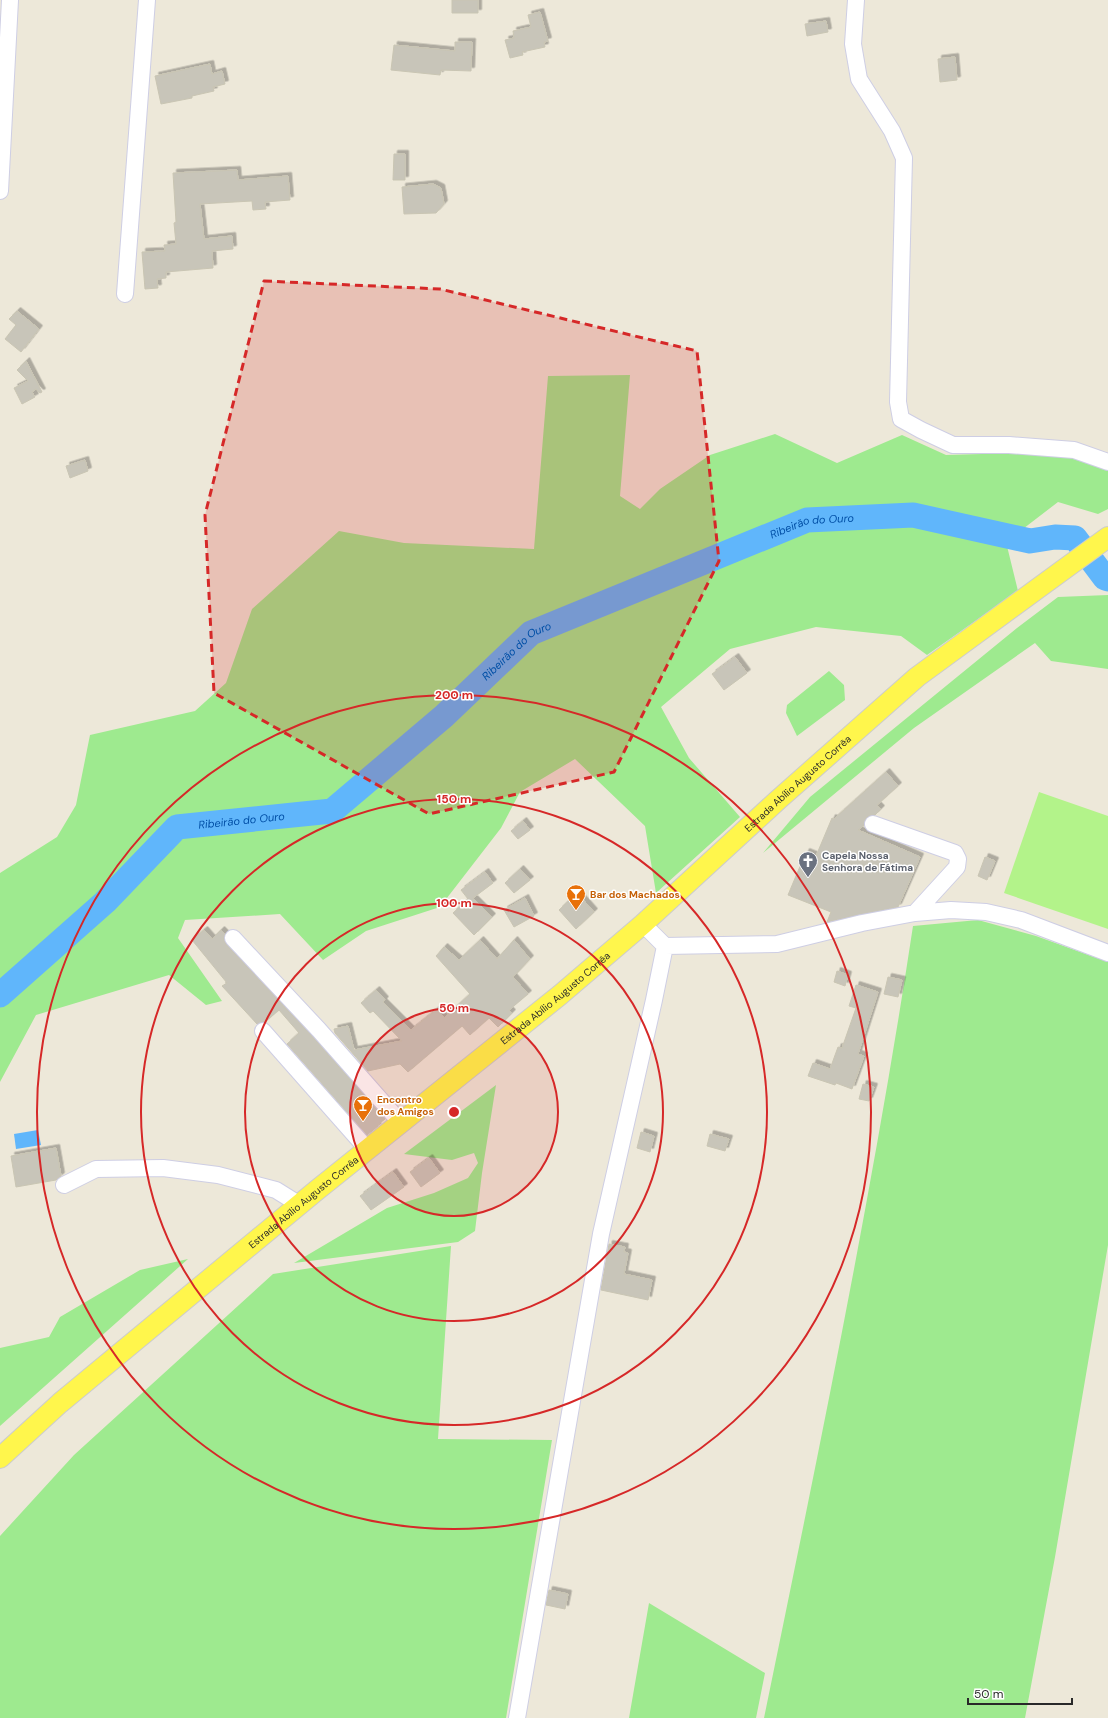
<svg xmlns="http://www.w3.org/2000/svg" width="1108" height="1718" font-family="'DM Sans',sans-serif">
<style>
.green{fill:#9eea8f}
.pitch{fill:#b3f38a}
.water{fill:#60b6fb}
.lines{fill:none;stroke-linecap:round;stroke-linejoin:round}
.river{stroke:#60b6fb;stroke-width:25}
.building{fill:#c8c5b9;stroke:#c9c5b3;filter:url(#shadow)}
.minor-casing{stroke:#cecee4;stroke-width:18}
.major-casing{stroke:#ccc;stroke-width:22}
.minor{stroke:#fff;stroke-width:16}
.major{stroke:#fff64c;stroke-width:20}
.marked{fill:#d62828;fill-opacity:0.2;stroke:#d62828;stroke-width:3;stroke-dasharray:8 5;stroke-linejoin:round}
.ring{fill:none;stroke:#d62828;stroke-width:2}
.labels{text-anchor:middle;dominant-baseline:central;stroke-width:3;stroke-linejoin:round;paint-order:stroke}
.street-label{font-size:10px;fill:#292929;stroke:#fff}
.worship-label{font-size:10px;font-weight:bold;fill:#5b616d;stroke:#fff;text-anchor:start}
.food-label{font-size:10px;font-weight:bold;fill:#c56008;stroke:#fff;text-anchor:start}
.water-label{font-size:11px;font-style:italic;fill:#004fa6;stroke:#fff}
.centre{fill:#d62828;stroke:#fff;stroke-width:2}
.ring-label{font-size:12px;text-anchor:middle;font-weight:bold;fill:#d62828;stroke:#fff;stroke-width:3;stroke-linejoin:round;paint-order:stroke}
</style>
<defs>
<filter id="shadow"><feDropShadow dx="3.5" dy="-3.5" stdDeviation="0" flood-color="#0004"/></filter>
</defs>
<rect width="100%" height="100%" fill="#ede8d9"/>
<!-- green -->
<path class="green" d="M 630,375 L 620,496 L 640,509 L 660,489 L 710,455 L 775,434 L 837,463 L 902,435 L 946,455 L 1022,453 L 1094,460 L 1108,467 L 1108,509 L 1098,514 L 1058,502 L 1006,542 L 1018,591 L 927,655 L 901,636 L 816,627 L 730,649 L 661,707 L 689,758 L 740,817 L 656,893 L 645,826 L 575,759 L 520,792 L 501,828 L 440,907 L 366,931 L 323,960 L 280,914 L 185,920 L 178,938 L 222,1001 L 206,1005 L 169,975 L 36,1015 L 0,1082 L 0,873 L 57,837 L 76,805 L 90,735 L 195,711 L 226,683 L 252,609 L 339,531 L 404,543 L 534,549 L 548,376 Z
M 1108,595 L 1108,669 L 1051,661 L 1035,643 L 914,728 L 763,853 L 810,797 L 1017,628 L 1058,597 Z
M 829,671 L 844,685 L 845,700 L 797,736 L 786,713 L 787,705 Z
M 978,920 L 1036,936 L 1108,962 L 1108,1245 L 1055,1557 L 1025,1718 L 764,1718 C 818,1455 873,1191 913,926 Z
M 496,1085 L 482,1173 L 475,1231 L 458,1242 L 294,1263 L 387,1208 L 434,1193 L 468,1178 L 478,1163 L 474,1153 L 452,1160 L 404,1154 Z
M 451,1246 L 438,1439 L 552,1440 L 506,1718 L 0,1718 L 0,1536 L 74,1455 L 273,1274 Z
M 188,1259 L 0,1426 L 0,1348 L 49,1337 L 60,1317 L 140,1270 Z
M 649,1603 L 765,1673 L 756,1718 L 629,1718 Z"/>
<!-- pitch -->
<path class="pitch" d="M 1039,792 L 1108,816 L 1108,929 L 1004,893 Z"/>
<!-- water -->
<path class="water" d="M 38,1130 L 41,1145 L 16,1149 L 14,1134 Z"/>
<g class="lines">
<!-- river -->
<path class="river" id="s1" d="M 0,995 L 105,902 L 177,827 L 332,811 L 444,716 L 531,633 L 807,520 L 913,515 L 1030,541 L 1055,537 L 1075,538 L 1105,578 L 1108,579"/>
</g>
<!-- building -->
<path class="building" d="M 452,0 L 478,0 L 478,13 L 452,13 Z
M 540,12 L 548,41 L 544,42 L 545,47 L 522,52 L 523,55 L 510,58 L 505,40 L 514,38 L 513,31 L 531,27 L 528,15 Z
M 826,21 L 828,32 L 807,36 L 805,24 Z
M 455,42 L 472,42 L 471,71 L 441,70 L 440,75 L 391,70 L 394,45 L 455,51 Z
M 955,57 L 957,80 L 940,82 L 938,59 Z
M 210,64 L 212,74 L 222,71 L 225,84 L 213,87 L 214,91 L 192,96 L 192,98 L 161,104 L 155,76 Z
M 394,154 L 405,154 L 405,180 L 393,180 Z
M 237,170 L 238,180 L 288,176 L 290,200 L 265,202 L 266,209 L 253,210 L 252,201 L 200,204 L 204,239 L 232,236 L 233,249 L 212,251 L 213,268 L 166,272 L 166,278 L 157,279 L 158,288 L 145,289 L 142,252 L 165,251 L 164,245 L 176,244 L 174,223 L 176,222 L 173,173 Z
M 433,184 L 441,188 L 444,204 L 436,213 L 404,214 L 402,187 Z
M 17,311 L 39,329 L 21,352 L 5,339 L 16,325 L 9,319 Z
M 26,361 L 42,392 L 40,393 L 36,389 L 32,392 L 35,397 L 22,404 L 14,388 L 28,381 L 17,370 Z
M 85,460 L 88,471 L 70,478 L 66,466 Z
M 735,657 L 747,673 L 724,690 L 712,674 Z
M 886,772 L 898,786 L 877,805 L 881,809 L 875,815 L 867,817 L 864,825 L 858,830 L 920,857 L 898,907 L 827,922 L 831,912 L 788,895 L 806,852 L 816,856 L 832,818 L 834,819 Z
M 523,821 L 530,830 L 518,839 L 511,831 Z
M 985,857 L 995,861 L 987,880 L 978,876 Z
M 520,869 L 530,880 L 514,893 L 505,883 Z
M 485,872 L 493,883 L 473,898 L 492,917 L 474,935 L 453,913 L 468,899 L 461,890 Z
M 577,893 L 594,912 L 576,929 L 559,910 Z
M 525,898 L 534,916 L 514,927 L 504,910 Z
M 204,930 L 212,939 L 221,930 L 225,934 L 224,940 L 226,944 L 312,1036 L 385,1119 L 377,1125 L 378,1126 L 367,1135 L 287,1044 L 299,1033 L 279,1010 L 265,1022 L 257,1024 L 222,986 L 227,983 L 192,940 Z
M 480,940 L 497,959 L 514,940 L 530,959 L 513,977 L 528,994 L 509,1010 L 512,1013 L 498,1027 L 489,1018 L 470,1035 L 462,1026 L 408,1072 L 400,1064 L 368,1071 L 335,1033 L 334,1029 L 348,1026 L 354,1050 L 402,1041 L 373,1011 L 370,1013 L 361,1003 L 376,990 L 385,1000 L 383,1002 L 411,1030 L 437,1009 L 444,1018 L 470,994 L 436,956 L 444,947 L 459,960 Z
M 837,971 L 848,975 L 845,986 L 834,982 Z
M 888,977 L 902,980 L 898,997 L 884,994 Z
M 856,985 L 878,992 L 858,1054 L 864,1056 L 852,1089 L 836,1083 L 835,1085 L 808,1076 L 813,1063 L 830,1069 L 838,1047 L 842,1048 L 856,1008 L 849,1006 Z
M 863,1084 L 874,1087 L 869,1101 L 859,1099 Z
M 641,1132 L 654,1136 L 650,1152 L 637,1148 Z
M 710,1134 L 729,1139 L 725,1151 L 707,1146 Z
M 56,1148 L 61,1176 L 56,1180 L 16,1187 L 11,1156 Z
M 429,1158 L 440,1173 L 421,1187 L 410,1172 Z
M 393,1172 L 404,1187 L 371,1210 L 360,1196 Z
M 609,1244 L 625,1247 L 624,1252 L 628,1253 L 624,1274 L 652,1280 L 648,1300 L 601,1290 Z
M 549,1590 L 568,1594 L 565,1609 L 546,1605 Z"/>
<g class="lines">
<!-- minor casing -->
<g class="minor-casing">
<path id="minor" d="M 856,0 L 853,44 L 859,79 L 892,131 L 904,158 L 898,402 L 901,419 L 921,430 L 953,445 L 1009,445 L 1074,450 L 1108,462
M 0,191 L 10,0
M 125,294 L 147,0
M 873,824 L 955,853 L 958,859 L 957,867 L 915,913
M 643,924 L 665,946 L 777,944 L 862,923 L 915,913 L 951,910 L 986,912 L 1021,920 L 1108,953
M 233,938 L 319,1030 L 401,1123
M 263,1031 L 368,1150
M 64,1185 L 96,1169 L 163,1168 L 218,1175 L 276,1190 L 300,1205
M 517,1718 L 601,1234 L 654,1000 L 665,946"/>
</g>
<!-- major casing -->
<g class="major-casing">
<g id="major">
<path id="s2" d="M 0,1458 L 60,1403 L 317,1190 L 560,995 L 643,924 L 779,799 L 917,677 L 1108,537"/>
</g>
</g>
<!-- minor -->
<use href="#minor" class="minor"/>
<!-- major -->
<use href="#major" class="major"/>
</g>
<!-- marked area -->
<path class="marked" d="M 264,281 L 440,289 L 697,351 L 719,561 L 614,772 L 429,814 L 214,693 L 205,515 Z"/>
<!-- distance rings -->
<circle cx="454" cy="1112" r="104" fill="#d62828" fill-opacity=".12"/>
<g class="ring">
<circle cx="454" cy="1112" r="104"/>
<circle cx="454" cy="1112" r="209"/>
<circle cx="454" cy="1112" r="313"/>
<circle cx="454" cy="1112" r="417"/>
</g>
<!-- icons -->
<defs>
<g id="church-pin" transform="scale(1)"><path d="M0 17L-7.5 6A9.5 9.5 0 1 1 7.5 6Z" fill="#6b7280" stroke="#fff"/><path d="M-1.2-6h2.4v3.5h3.3v2.4h-3.3V6h-2.4V-.1h-3.3v-2.4h3.3Z" fill="#fff"/></g>
<g id="bar-pin" transform="scale(1)"><path d="M0 17L-7.5 6A9.5 9.5 0 1 1 7.5 6Z" fill="#e8710a" stroke="#fff"/><path d="M-6-5H6L.8 .8V4.5H3.5V6h-7V4.5H-.8V.8Z" fill="#fff"/></g>
</defs>
<g fill-rule="evenodd">
<use href="#church-pin" x="808" y="861"/>
<use href="#bar-pin" x="576" y="894"/>
<use href="#bar-pin" x="363" y="1105"/>
</g>
<g class="labels">
<!-- street labels -->
<g class="street-label">
<text stroke="none"><textPath href="#s2" startOffset="1045">Estrada Abílio Augusto Corrêa</textPath></text>
<text stroke="none"><textPath href="#s2" startOffset="721">Estrada Abílio Augusto Corrêa</textPath></text>
<text stroke="none"><textPath href="#s2" startOffset="397">Estrada Abílio Augusto Corrêa</textPath></text>
</g>
<!-- worship labels -->
<g class="worship-label">
<text x="822" y="855">Capela Nossa<tspan x="822" dy="12">Senhora de Fátima</tspan></text>
</g>
<!-- food labels -->
<g class="food-label">
<text x="590" y="894">Bar dos Machados</text>
<text x="377" y="1099">Encontro<tspan x="377" dy="12">dos Amigos</tspan></text>
</g>
<!-- water labels -->
<g class="water-label">
<text stroke="none"><textPath href="#s1" startOffset="969">Ribeirão do Ouro</textPath></text>
<text stroke="none"><textPath href="#s1" startOffset="645">Ribeirão do Ouro</textPath></text>
<text stroke="none"><textPath href="#s1" startOffset="309">Ribeirão do Ouro</textPath></text>
</g>
</g>
<circle cx="454" cy="1112" r="6" class="centre"/>
<g class="ring-label">
<text x="454" y="699">200 m</text>
<text x="454" y="803">150 m</text>
<text x="454" y="907">100 m</text>
<text x="454" y="1012">50 m</text>
</g>
<!-- scale -->
<path d="M968 1698v6h104v-6" fill="none" stroke="#292929" stroke-width="2"/>
<text x="974" y="1698" font-size="12" fill="#292929" stroke="#ffffff" stroke-width="3" paint-order="stroke">50 m</text>
</svg>
